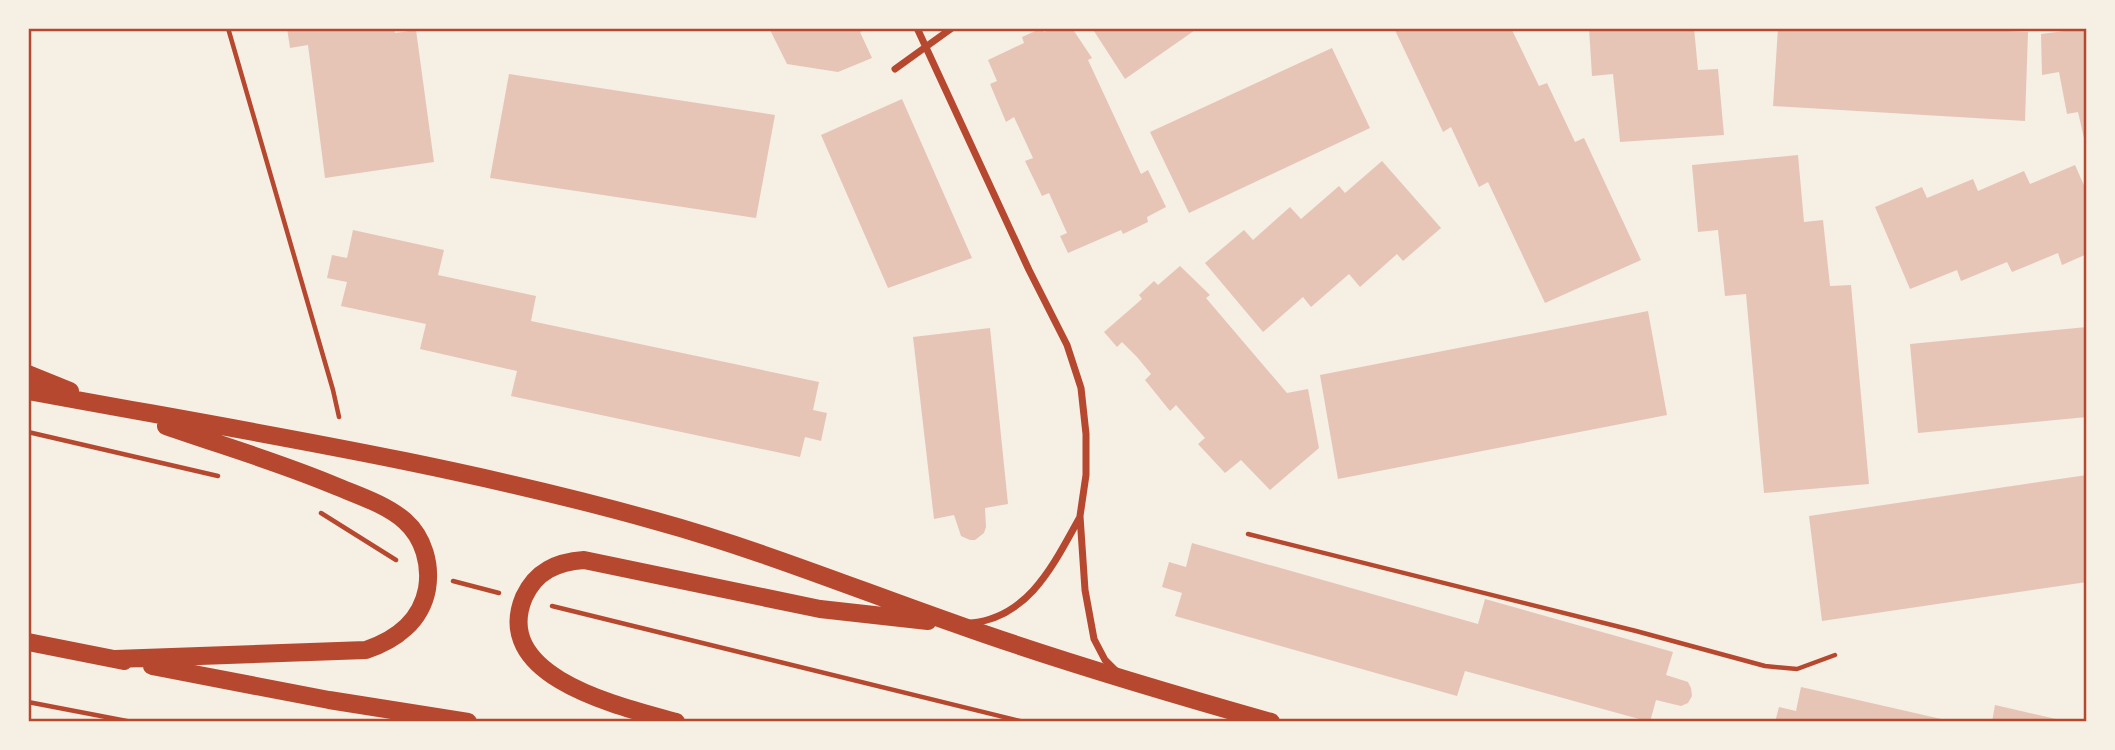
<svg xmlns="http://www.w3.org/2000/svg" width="2115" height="750" font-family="'Nunito Sans',sans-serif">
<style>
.building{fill:#e6c5b7}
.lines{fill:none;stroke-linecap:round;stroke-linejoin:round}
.path{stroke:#b5482f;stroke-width:4.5}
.minor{stroke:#b5482f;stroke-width:7}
.primary{stroke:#b5482f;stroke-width:18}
.neatline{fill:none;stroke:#b5482f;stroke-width:2.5}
</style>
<rect width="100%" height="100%" fill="#f6efe4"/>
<!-- building -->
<path class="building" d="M 287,28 L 394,28 L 395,33 L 416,30 L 434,162 L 325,178 L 308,45 L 290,48 Z
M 769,28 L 869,28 L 860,32 L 872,58 L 838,72 L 787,64 Z
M 1042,28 L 1044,32 L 1053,28 L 1072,28 L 1092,58 L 1088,60 L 1141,174 L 1148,170 L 1166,207 L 1147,217 L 1148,222 L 1123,234 L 1121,230 L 1068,253 L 1060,236 L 1067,233 L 1049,193 L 1042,196 L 1025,161 L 1033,158 L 1014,117 L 1006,122 L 990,84 L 997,81 L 988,60 L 1024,43 L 1022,37 Z
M 1092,28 L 1198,28 L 1125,79 Z
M 1394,28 L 1511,28 L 1539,86 L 1547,83 L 1575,142 L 1584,138 L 1641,260 L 1545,303 L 1488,182 L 1479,187 L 1451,127 L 1443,132 Z
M 1589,28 L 1694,28 L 1698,70 L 1718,69 L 1724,135 L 1620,142 L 1613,74 L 1592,76 Z
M 1778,28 L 1942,28 L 2028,32 L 2025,121 L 1773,106 Z
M 2087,28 L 2087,147 L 2086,147 L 2078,112 L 2067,114 L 2059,72 L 2042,75 L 2041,34 Z
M 1332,48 L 1370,128 L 1189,213 L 1150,132 Z
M 509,74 L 775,115 L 756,218 L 490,178 Z
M 902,99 L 972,258 L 888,288 L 821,135 Z
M 1798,155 L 1804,222 L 1823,220 L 1830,286 L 1851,285 L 1869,484 L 1764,493 L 1746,294 L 1725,296 L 1718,230 L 1698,232 L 1692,165 Z
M 1382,161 L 1441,228 L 1403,261 L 1397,254 L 1360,287 L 1349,274 L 1311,307 L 1303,297 L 1263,332 L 1205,263 L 1244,230 L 1253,240 L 1290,207 L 1301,219 L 1339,186 L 1345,193 Z
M 2075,165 L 2087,192 L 2087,254 L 2062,265 L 2058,253 L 2012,272 L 2007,262 L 1961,281 L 1957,270 L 1910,289 L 1875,207 L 1922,187 L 1927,198 L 1973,179 L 1978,191 L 2024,171 L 2030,184 Z
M 353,230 L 444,250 L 438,275 L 536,296 L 531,321 L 819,382 L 813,410 L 827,413 L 821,441 L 805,437 L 800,457 L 511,396 L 517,371 L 420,349 L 426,324 L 341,306 L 347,282 L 327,278 L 332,255 L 347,258 Z
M 1180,266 L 1210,295 L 1206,298 L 1287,393 L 1308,389 L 1319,448 L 1270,490 L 1241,460 L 1225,473 L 1198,444 L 1205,438 L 1176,405 L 1170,411 L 1145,380 L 1151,374 L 1137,357 L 1122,342 L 1117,347 L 1104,332 L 1142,299 L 1139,295 L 1154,281 L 1158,285 Z
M 1648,311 L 1667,415 L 1338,479 L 1320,375 Z
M 2087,327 L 2087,417 L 1918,433 L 1910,344 Z
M 990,328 L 1008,504 L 985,508 L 986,527 L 984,533 L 975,540 L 970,540 L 961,536 L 954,515 L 934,519 L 913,337 Z
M 2087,475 L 2087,582 L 1822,621 L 1809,516 Z
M 1192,543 L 1478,624 L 1485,599 L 1673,652 L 1666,675 L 1688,682 L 1691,688 L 1692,696 L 1688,703 L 1681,706 L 1656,700 L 1650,722 L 1465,671 L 1457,696 L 1175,616 L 1182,593 L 1162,587 L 1169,562 L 1186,567 Z
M 1801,687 L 1950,721 L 1950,722 L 1775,722 L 1779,707 L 1796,711 Z
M 1995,705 L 2065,721 L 2065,722 L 1992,722 Z"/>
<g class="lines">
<!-- path -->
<path class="path" d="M 228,28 L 333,390 L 339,417
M 28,432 L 218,476
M 321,513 L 396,560
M 1248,534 L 1636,631 L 1765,666 L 1797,669 L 1835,655
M 453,581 L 499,593
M 552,606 L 1024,722
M 28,702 L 132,722"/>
<!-- minor -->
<path class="minor" d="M 917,28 L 1029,270 L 1067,345 L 1081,388 L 1086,434 L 1086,475 L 1080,516 L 1085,590 L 1094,639 L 1105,660 L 1116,671
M 895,69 L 952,28
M 971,623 C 1030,617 1054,563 1080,517"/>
<!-- primary -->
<path class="primary" d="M 28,374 L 70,391
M 28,391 C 238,430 450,463 656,521 C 758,549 856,589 956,624 C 1059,661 1165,692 1271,722
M 28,642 L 124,661
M 115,659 L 366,650 C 396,640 421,621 427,589 C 431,565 424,538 405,521 C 387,505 360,496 338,487 C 282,463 223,446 166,426
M 152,666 L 329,700 L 468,722
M 676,722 C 623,707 490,678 524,597 C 536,571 557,562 584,560 L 820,609 L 928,621"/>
</g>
<!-- border -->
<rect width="2115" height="750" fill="none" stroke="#f6efe4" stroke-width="60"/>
<rect x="30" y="30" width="2055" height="690" class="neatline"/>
</svg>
